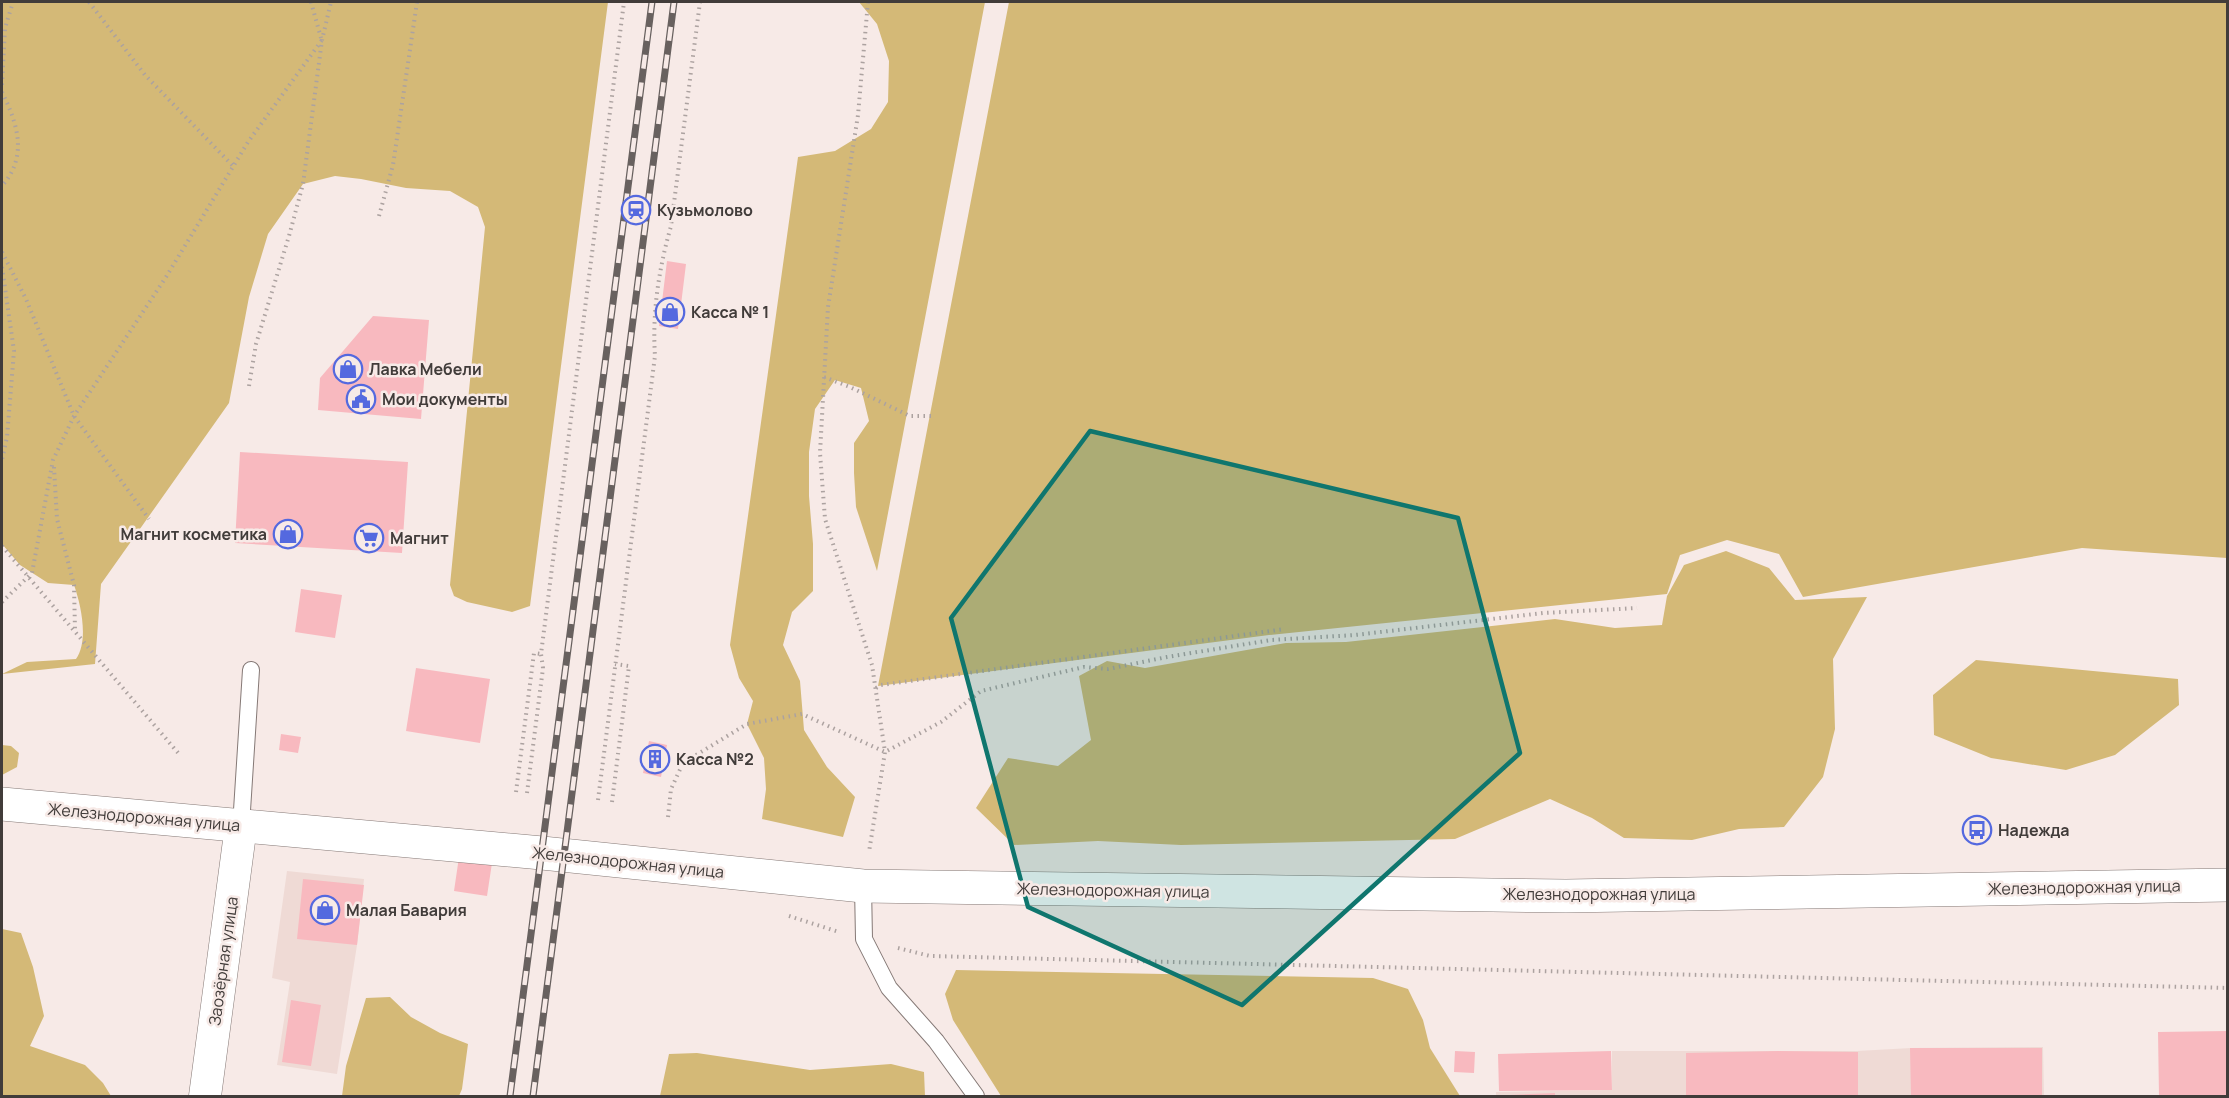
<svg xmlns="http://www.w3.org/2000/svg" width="2229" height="1098" font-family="Manrope,sans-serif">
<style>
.built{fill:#efdad5}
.green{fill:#d4b977}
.building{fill:#f8b9bf}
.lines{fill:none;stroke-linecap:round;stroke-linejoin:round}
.service-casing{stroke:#857976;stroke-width:18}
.minor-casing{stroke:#857976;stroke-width:33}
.secondary-casing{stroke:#857976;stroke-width:34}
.path{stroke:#aca2a0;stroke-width:4;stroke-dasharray:1.5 4.5;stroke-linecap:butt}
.service{stroke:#fff;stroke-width:16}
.minor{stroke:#fff;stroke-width:32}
.secondary{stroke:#fff;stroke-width:33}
.rail-casing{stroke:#68615f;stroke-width:7}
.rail{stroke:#f7eae7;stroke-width:4.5;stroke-dasharray:14;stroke-linecap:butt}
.marked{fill:#0f766e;fill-opacity:0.2;stroke:#0f766e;stroke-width:4.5;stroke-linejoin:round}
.labels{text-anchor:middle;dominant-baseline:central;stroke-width:5;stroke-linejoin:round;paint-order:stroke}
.poi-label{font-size:16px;font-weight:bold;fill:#413c3a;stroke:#f7eae7;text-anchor:start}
.street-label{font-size:16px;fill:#413c3a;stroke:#f7eae7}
</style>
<rect width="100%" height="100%" fill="#f7eae7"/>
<!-- built -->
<path class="built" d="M 287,871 L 364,879 L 357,945 L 337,1074 L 277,1065 L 290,982 L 272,978 Z
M 2043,1047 L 2044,1096 L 1496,1096 L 1496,1092 L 1612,1090 L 1612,1051 L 1857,1051 L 1911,1048 Z"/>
<!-- green -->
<path class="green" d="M 2,2 L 608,2 L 530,606 L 512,612 L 467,602 L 454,596 L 450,585 L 485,227 L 478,207 L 450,191 L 406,188 L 361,179 L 335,176 L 303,184 L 268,234 L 249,297 L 229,403 L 101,584 L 95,664 L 2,674 L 27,662 L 76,659 C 89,641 81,605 74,585 L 48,583 L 20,565 L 2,544 Z
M 859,2 L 985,2 L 877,571 L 856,507 L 854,473 L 854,443 L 869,421 L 861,388 L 835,380 L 815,409 L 809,452 L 809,496 L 813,544 L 813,591 L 792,612 L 783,645 L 800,681 L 804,730 L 827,767 L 855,797 L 843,837 L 762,819 L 766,789 L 764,758 L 747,724 L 753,701 L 739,678 L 730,645 L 798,157 L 835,151 L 871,129 L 888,102 L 889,61 L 877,24 Z
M 1009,2 L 2227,2 L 2227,558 L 2082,548 L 1803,597 L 1779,554 L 1727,540 L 1680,555 L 1667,594 L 1269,635 L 878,686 Z
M 1726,551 L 1769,568 L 1795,600 L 1867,597 L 1833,659 L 1835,729 L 1823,777 L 1784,827 L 1739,829 L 1692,840 L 1624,838 L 1592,818 L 1550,799 L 1455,839 L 1181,845 L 1098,841 L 1014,845 L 976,808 L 1008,758 L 1058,766 L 1091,740 L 1079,676 L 1107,661 L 1145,668 L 1286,643 L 1346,642 L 1555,619 L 1615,628 L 1662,625 L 1667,596 L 1684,565 Z
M 1976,660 L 2178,679 L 2179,705 L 2115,755 L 2066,770 L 1991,758 L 1934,735 L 1933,695 Z
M 2,745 L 11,746 L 19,753 L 17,767 L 2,775 Z
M 2,929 L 21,933 L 33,967 L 44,1016 L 30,1046 L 85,1065 L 103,1083 L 111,1096 L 2,1096 Z
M 956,970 L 1373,978 L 1408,989 L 1423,1020 L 1430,1048 L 1460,1096 L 1001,1096 L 953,1020 L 945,994 Z
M 390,997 L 411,1017 L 440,1033 L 468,1044 L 462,1089 L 459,1096 L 342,1096 L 346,1066 L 366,998 Z
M 697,1053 L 810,1070 L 891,1064 L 924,1072 L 925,1096 L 660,1096 L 669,1054 Z"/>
<!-- building -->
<path class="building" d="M 667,261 L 686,264 L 678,329 L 659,326 Z
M 373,316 L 429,320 L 421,419 L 318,410 L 320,378 Z
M 240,452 L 408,462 L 402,553 L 235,543 Z
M 301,589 L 342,595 L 335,638 L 295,632 Z
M 416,668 L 490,679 L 480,743 L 406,731 Z
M 281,734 L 301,737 L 298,753 L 279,750 Z
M 649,741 L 667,745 L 661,777 L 643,773 Z
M 459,857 L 492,863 L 487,896 L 454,891 Z
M 303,879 L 364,885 L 357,945 L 297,939 Z
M 291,1000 L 321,1005 L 311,1066 L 282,1062 Z
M 2228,1031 L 2228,1096 L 2159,1096 L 2158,1032 Z
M 1910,1048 L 2042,1048 L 2042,1096 L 1911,1096 Z
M 1455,1051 L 1475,1052 L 1474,1073 L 1454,1072 Z
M 1611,1051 L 1612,1090 L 1499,1091 L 1498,1054 Z
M 1778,1051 L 1858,1052 L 1858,1096 L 1686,1096 L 1686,1053 Z
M 1555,1093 L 1555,1096 L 1509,1096 L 1509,1095 Z"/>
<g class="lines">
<!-- service casing -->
<g class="service-casing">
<path id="service" d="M 241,826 L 251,670
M 863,886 L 864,939 L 889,988 L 936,1041 L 976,1096"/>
</g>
<!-- minor casing -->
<g class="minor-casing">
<path id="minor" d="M 205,1096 L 241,826"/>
</g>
<!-- secondary casing -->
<g class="secondary-casing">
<path id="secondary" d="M 2,804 L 542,853 L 863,886 L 1566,896 L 2228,885"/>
</g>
<!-- path -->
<path class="path" d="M 89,2 L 145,75 L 233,166
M 311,2 L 321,38
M 868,2 L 858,115 L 828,307 L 820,453 L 825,519 L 872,665 L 885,752 L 869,852
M 2,85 L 5,28 L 13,2
M 2,92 C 18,125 28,156 2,186
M 379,216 L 393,165 L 417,2
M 2,252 L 26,299 L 74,416 L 149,519
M 2,267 L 14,351 L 7,437 L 2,460
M 824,377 L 850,387 L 910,416 L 931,416
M 249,386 L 256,344 L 289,236 L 303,184 L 322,40 L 331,2
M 54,467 L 57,519 L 74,585 L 75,631
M 2,546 L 179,754
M 2,602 L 32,573 L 53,460 L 74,416 L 166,277 L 248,142 L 322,40
M 876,688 L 881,685 L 1285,629
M 516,792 L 534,653 L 541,654
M 527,793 L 543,668 L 541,654 L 624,2
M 598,800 L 655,356 C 652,312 659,268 671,226 L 700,2
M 612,802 L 629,666 L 615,664
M 668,817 L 671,789 L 683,763 L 747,724 L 802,714 L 885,752 L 941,722 L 981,691 L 1084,667 L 1108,669 L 1167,657 L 1271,640 L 1355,635 L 1543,613 L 1637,608
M 789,916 L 839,932
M 898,948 L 930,956 L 2228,988"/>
<!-- service -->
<use href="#service" class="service"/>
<!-- minor -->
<use href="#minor" class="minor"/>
<!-- secondary -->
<use href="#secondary" class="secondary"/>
<!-- rail casing -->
<g class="rail-casing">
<path id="rail" d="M 510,1096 L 652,2
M 533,1096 L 674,2"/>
</g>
<!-- rail -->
<use href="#rail" class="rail"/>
</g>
<!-- marked area -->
<path class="marked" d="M 1090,431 L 1458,518 L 1520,753 L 1242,1005 L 1028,907 L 951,618 Z"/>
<!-- icons -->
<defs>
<g id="station-ring" transform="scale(1.5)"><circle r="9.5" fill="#f7eae7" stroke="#5469df" stroke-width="1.5"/><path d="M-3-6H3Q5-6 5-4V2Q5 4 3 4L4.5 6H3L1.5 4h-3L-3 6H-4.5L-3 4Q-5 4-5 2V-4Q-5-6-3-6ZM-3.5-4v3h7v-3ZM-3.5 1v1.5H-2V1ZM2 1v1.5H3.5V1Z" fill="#5469df"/></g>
<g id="shop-ring" transform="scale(1.5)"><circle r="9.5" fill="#f7eae7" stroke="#5469df" stroke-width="1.5"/><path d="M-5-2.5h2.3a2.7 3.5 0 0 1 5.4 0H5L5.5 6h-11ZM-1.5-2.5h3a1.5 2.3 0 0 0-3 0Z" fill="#5469df"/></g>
<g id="civic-ring" transform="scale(1.5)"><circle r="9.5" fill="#f7eae7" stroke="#5469df" stroke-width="1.5"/><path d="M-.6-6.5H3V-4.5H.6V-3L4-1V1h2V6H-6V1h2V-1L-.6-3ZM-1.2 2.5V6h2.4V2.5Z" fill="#5469df"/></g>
<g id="supermarket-ring" transform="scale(1.5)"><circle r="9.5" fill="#f7eae7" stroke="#5469df" stroke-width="1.5"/><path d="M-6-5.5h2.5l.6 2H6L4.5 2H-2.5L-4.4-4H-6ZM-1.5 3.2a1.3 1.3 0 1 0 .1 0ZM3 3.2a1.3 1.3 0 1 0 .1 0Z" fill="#5469df"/></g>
<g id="building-ring" transform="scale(1.5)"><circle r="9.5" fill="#f7eae7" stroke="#5469df" stroke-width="1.5"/><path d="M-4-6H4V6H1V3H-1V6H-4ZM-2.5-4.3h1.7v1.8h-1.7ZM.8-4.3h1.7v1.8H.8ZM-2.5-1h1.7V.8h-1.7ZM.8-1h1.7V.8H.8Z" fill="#5469df"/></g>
<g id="bus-ring" transform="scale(1.5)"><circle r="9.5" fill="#f7eae7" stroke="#5469df" stroke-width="1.5"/><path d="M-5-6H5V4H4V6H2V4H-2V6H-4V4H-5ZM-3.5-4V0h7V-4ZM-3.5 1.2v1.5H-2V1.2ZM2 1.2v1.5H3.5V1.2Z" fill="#5469df"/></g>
</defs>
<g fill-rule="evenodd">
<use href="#station-ring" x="636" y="210"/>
<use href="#shop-ring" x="670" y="312"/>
<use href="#shop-ring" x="348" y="369"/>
<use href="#civic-ring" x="361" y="399"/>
<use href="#shop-ring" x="288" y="534"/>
<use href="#supermarket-ring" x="369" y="538"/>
<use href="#building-ring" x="655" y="759"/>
<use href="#bus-ring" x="1977" y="830"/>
<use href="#shop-ring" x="325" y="910"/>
</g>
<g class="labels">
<!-- poi labels -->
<g class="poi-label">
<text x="657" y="210">Кузьмолово</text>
<text x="691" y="312">Касса № 1</text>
<text x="369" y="369">Лавка Мебели</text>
<text x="382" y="399">Мои документы</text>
<text x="267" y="534" text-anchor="end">Магнит косметика</text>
<text x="390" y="538">Магнит</text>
<text x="676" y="759">Касса №2</text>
<text x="1998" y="830">Надежда</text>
<text x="346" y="910">Малая Бавария</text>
</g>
<!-- street labels -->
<g class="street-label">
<text transform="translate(144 817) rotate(5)">Железнодорожная улица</text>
<text transform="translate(628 862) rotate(6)">Железнодорожная улица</text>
<text transform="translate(2084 887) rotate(-1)">Железнодорожная улица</text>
<text transform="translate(1113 890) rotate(1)">Железнодорожная улица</text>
<text x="1599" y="894">Железнодорожная улица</text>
<text transform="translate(223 961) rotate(-82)">Заозёрная улица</text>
</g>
</g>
<!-- border -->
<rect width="2229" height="1098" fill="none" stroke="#413c3a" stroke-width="6"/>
</svg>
